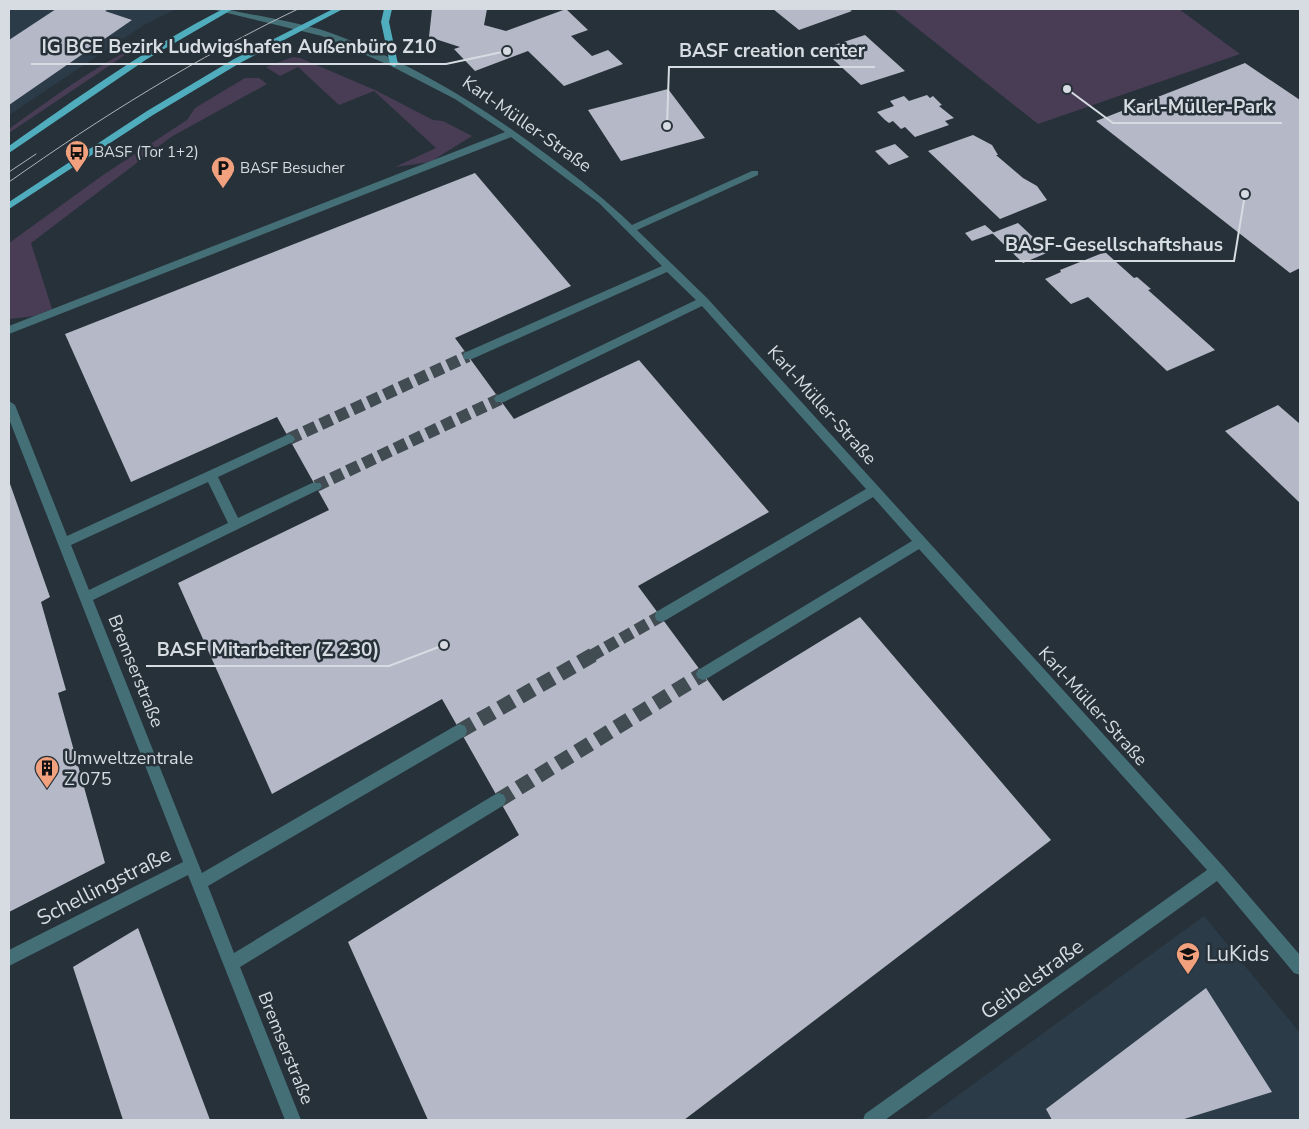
<svg xmlns="http://www.w3.org/2000/svg" width="1309" height="1129" font-family="'Nunito Sans',sans-serif">
<style>
.built{fill:#2b3b48}
.green{fill:#493d56}
.building{fill:#b5b8c6}
.lines{fill:none;stroke-linecap:round;stroke-linejoin:round}
.minor-tunnel-far1{stroke:#414b52;stroke-width:12;stroke-dasharray:12 5.5;stroke-linecap:butt}
.minor-tunnel{stroke:#414b52;stroke-width:15;stroke-dasharray:15 8;stroke-linecap:butt}
.minor{fill:#456f77;fill-rule:evenodd}
.major{fill:#50adbd;fill-rule:evenodd}
.tram{stroke:#adb4b9;stroke-width:1}
.labels{text-anchor:middle;dominant-baseline:central;stroke-width:5;stroke-linejoin:round;paint-order:stroke}
.far-poi-label{font-size:15px;fill:#d6dce1;stroke:#273139;text-anchor:start}
.street-label{font-size:18px;fill:#d6dce1;stroke:#273139}
.poi-label{font-size:18px;fill:#d6dce1;stroke:#273139;text-anchor:start}
.near-street-label{font-size:21px;fill:#d6dce1;stroke:#273139}
.near-poi-label{font-size:21px;fill:#d6dce1;stroke:#273139;text-anchor:start}
.leader{fill:none;stroke:#d6dce1;stroke-width:2}
.callout-dot{fill:#d6dce1;stroke:#273139;stroke-width:2}
.callout-label{font-size:19px;text-anchor:middle;font-weight:bold;fill:#d6dce1;stroke:#273139;stroke-width:5;stroke-linejoin:round;paint-order:stroke}
</style>
<rect width="100%" height="100%" fill="#273139"/>
<!-- built -->
<path class="built" d="M 9,9 L 176,9 L 144,25 L 9,115 Z
M 1204,916 L 1300,1033 L 1300,1120 L 924,1120 Z"/>
<!-- green -->
<path class="green" d="M 893,9 L 1179,9 L 1240,54 L 1038,124 Z
M 143,43 L 9,133 L 9,129 C 52,98 95,66 143,43 Z
M 293,57 L 300,58 L 375,90 L 433,120 L 443,121 L 472,136 L 430,162 L 395,167 L 436,148 L 374,91 L 339,105 L 298,67 L 280,76 L 266,67 Z
M 245,78 L 259,78 L 267,84 L 171,137 L 31,243 L 52,309 L 34,316 L 10,319 L 9,243 L 103,175 L 187,120 L 195,108 Z"/>
<!-- building -->
<path class="building" d="M 56,9 L 109,9 L 105,11 L 132,20 L 9,105 L 9,40 Z
M 432,9 L 487,9 L 484,25 L 506,31 L 566,9 L 588,30 L 571,36 L 592,56 L 608,50 L 623,64 L 564,86 L 528,51 L 475,71 L 454,49 L 460,47 L 429,37 Z
M 773,9 L 848,9 L 852,11 L 799,30 Z
M 865,35 L 905,71 L 861,85 L 822,49 Z
M 1245,63 L 1300,100 L 1300,268 L 1290,273 L 1096,121 Z
M 668,89 L 705,138 L 621,161 L 588,110 Z
M 927,95 L 930,98 L 933,96 L 942,105 L 939,106 L 954,118 L 945,121 L 949,125 L 915,137 L 905,127 L 901,129 L 893,121 L 889,123 L 885,120 L 877,112 L 894,106 L 890,101 L 904,96 L 909,101 Z
M 973,135 L 992,145 L 998,155 L 996,155 L 1023,178 L 1037,186 L 1047,200 L 1000,219 L 928,151 Z
M 895,144 L 909,157 L 889,165 L 875,151 Z
M 475,173 L 571,286 L 455,338 L 514,419 L 639,360 L 769,512 L 638,586 L 723,701 L 860,617 L 1051,840 L 684,1120 L 428,1120 L 348,942 L 519,835 L 442,699 L 272,794 L 178,583 L 329,510 L 277,417 L 131,482 L 65,334 Z
M 1018,223 L 1049,252 L 1023,263 L 992,233 Z
M 985,225 L 994,233 L 972,241 L 965,233 Z
M 1105,252 L 1134,278 L 1137,277 L 1151,289 L 1148,290 L 1215,350 L 1167,371 L 1088,297 L 1071,304 L 1045,279 L 1061,272 L 1060,270 Z
M 1278,405 L 1300,424 L 1300,503 L 1225,431 Z
M 9,481 L 50,597 L 41,602 L 66,690 L 58,693 L 105,863 L 9,912 Z
M 138,928 L 210,1120 L 123,1120 L 73,967 Z
M 1206,988 L 1272,1092 L 1181,1120 L 1052,1120 L 1046,1109 Z"/>
<g class="lines">
<!-- minor-tunnel-far1 -->
<path class="minor-tunnel-far1" d="M 289,439 L 468,356
M 316,486 L 500,399
M 591,656 L 661,616"/>
<!-- minor-tunnel -->
<path class="minor-tunnel" d="M 460,731 L 593,655
M 499,800 L 703,674"/>
<!-- minor -->
<path class="minor" d="M 211,9 L 225,9 C 257,16 298,22 328,32 C 409,61 482,106 550,157 C 579,179 606,200 632,225 L 752,171 L 758,171 L 758,175 L 637,230 L 707,298 L 1223,866 L 1300,955 L 1300,975 L 1294,973 L 1217,881 L 885,1120 L 863,1120 L 865,1114 L 1207,870 L 919,549 L 708,678 L 703,680 L 698,678 L 696,674 L 698,670 L 912,541 L 873,497 L 666,620 L 661,622 L 656,620 L 655,616 L 656,612 L 866,489 L 702,306 L 504,402 L 496,402 L 494,399 L 496,396 L 696,300 L 667,272 L 472,359 L 464,359 L 463,356 L 464,353 L 662,266 L 599,203 L 511,137 L 9,334 L 9,326 L 505,132 L 455,99 L 391,66 L 322,36 Z
M 9,401 L 15,405 L 67,536 L 289,434 L 293,436 L 295,439 L 293,442 L 218,477 L 238,518 L 312,483 L 320,483 L 322,486 L 320,489 L 93,600 L 202,873 L 455,726 L 460,724 L 465,726 L 467,731 L 465,736 L 208,886 L 234,953 L 494,795 L 499,793 L 504,795 L 506,800 L 504,805 L 240,967 L 301,1120 L 285,1120 L 188,875 L 9,966 L 9,950 L 183,862 L 9,419 ZM 208,482 L 228,523 L 89,590 L 71,545 Z"/>
<!-- major -->
<path class="major" d="M 223,9 L 233,9 L 147,59 L 9,153 L 9,146 C 78,97 147,48 223,9 Z
M 333,9 L 343,9 L 240,63 L 153,115 L 9,209 L 9,202 L 147,111 L 234,59 Z
M 384,9 L 392,9 L 389,22 L 398,64 L 394,67 L 390,64 L 381,22 Z"/>
<!-- tram -->
<path class="tram" d="M 9,172 L 36,154
M 9,182 C 101,117 196,58 298,9"/>
</g>
<!-- icons -->
<defs>
<g id="bus-pin" transform="scale(1.25)"><path d="M0 17L-7.5 6A9.5 9.5 0 1 1 7.5 6Z" fill="#f2a17e" stroke="#273139"/><path d="M-5-6H5V4H4V6H2V4H-2V6H-4V4H-5ZM-3.5-4V0h7V-4ZM-3.5 1.2v1.5H-2V1.2ZM2 1.2v1.5H3.5V1.2Z" fill="#111"/></g>
<g id="parking-pin" transform="scale(1.25)"><path d="M0 17L-7.5 6A9.5 9.5 0 1 1 7.5 6Z" fill="#f2a17e" stroke="#273139"/><path d="M-3.5-5.5H1a3.5 3.5 0 0 1 0 7H-1V5.5H-3.5ZM-1-3.4V-.6H.8a1.4 1.4 0 0 0 0-2.8Z" fill="#111"/></g>
<g id="building-pin" transform="scale(1.25)"><path d="M0 17L-7.5 6A9.5 9.5 0 1 1 7.5 6Z" fill="#f2a17e" stroke="#273139"/><path d="M-4-6H4V6H1V3H-1V6H-4ZM-2.5-4.3h1.7v1.8h-1.7ZM.8-4.3h1.7v1.8H.8ZM-2.5-1h1.7V.8h-1.7ZM.8-1h1.7V.8H.8Z" fill="#111"/></g>
<g id="school-pin" transform="scale(1.25)"><path d="M0 17L-7.5 6A9.5 9.5 0 1 1 7.5 6Z" fill="#f2a17e" stroke="#273139"/><path d="M0-5L7-2L0 1L-7-2ZM-4 1L0 2.5L4 1V4Q0 6-4 4Z" fill="#111"/></g>
</defs>
<g fill-rule="evenodd">
<use href="#bus-pin" x="77" y="152"/>
<use href="#parking-pin" x="223" y="168"/>
<use href="#building-pin" x="47" y="768"/>
<use href="#school-pin" x="1188" y="954"/>
</g>
<g class="labels">
<!-- far-poi labels -->
<g class="far-poi-label">
<text x="94" y="152">BASF (Tor 1+2)</text>
<text x="240" y="168">BASF Besucher</text>
</g>
<!-- street labels -->
<g class="street-label">
<text transform="translate(527 124) rotate(35)">Karl-Müller-Straße</text>
<text transform="translate(822 405) rotate(48)">Karl-Müller-Straße</text>
<text transform="translate(136 671) rotate(68)">Bremserstraße</text>
<text transform="translate(1093 706) rotate(48)">Karl-Müller-Straße</text>
<text transform="translate(286 1048) rotate(68)">Bremserstraße</text>
</g>
<!-- poi labels -->
<g class="poi-label">
<text x="64" y="758">Umweltzentrale<tspan x="64" dy="21">Z 075</tspan></text>
</g>
<!-- near-street labels -->
<g class="near-street-label">
<text transform="translate(104 886) rotate(-27)">Schellingstraße</text>
<text transform="translate(1032 979) rotate(-36)">Geibelstraße</text>
</g>
<!-- near-poi labels -->
<g class="near-poi-label">
<text x="1206" y="954">LuKids</text>
</g>
</g>
<!-- callouts -->
<path class="leader" d="M507 51L446 64H31M667 126L669 67H875M1067 89L1113 123H1282M1245 194L1234 261H995M444 645L389 666H146"/>
<g class="callout-dot">
<circle cx="507" cy="51" r="5"/>
<circle cx="667" cy="126" r="5"/>
<circle cx="1067" cy="89" r="5"/>
<circle cx="1245" cy="194" r="5"/>
<circle cx="444" cy="645" r="5"/>
</g>
<g class="callout-label">
<text x="239" y="53">IG BCE Bezirk Ludwigshafen Außenbüro Z10</text>
<text x="772" y="57">BASF creation center</text>
<text x="1198" y="113">Karl-Müller-Park</text>
<text x="1114" y="251">BASF-Gesellschaftshaus</text>
<text x="268" y="656">BASF Mitarbeiter (Z 230)</text>
</g>
<!-- border -->
<rect width="1309" height="1129" fill="none" stroke="#d6dce1" stroke-width="20"/>
</svg>
